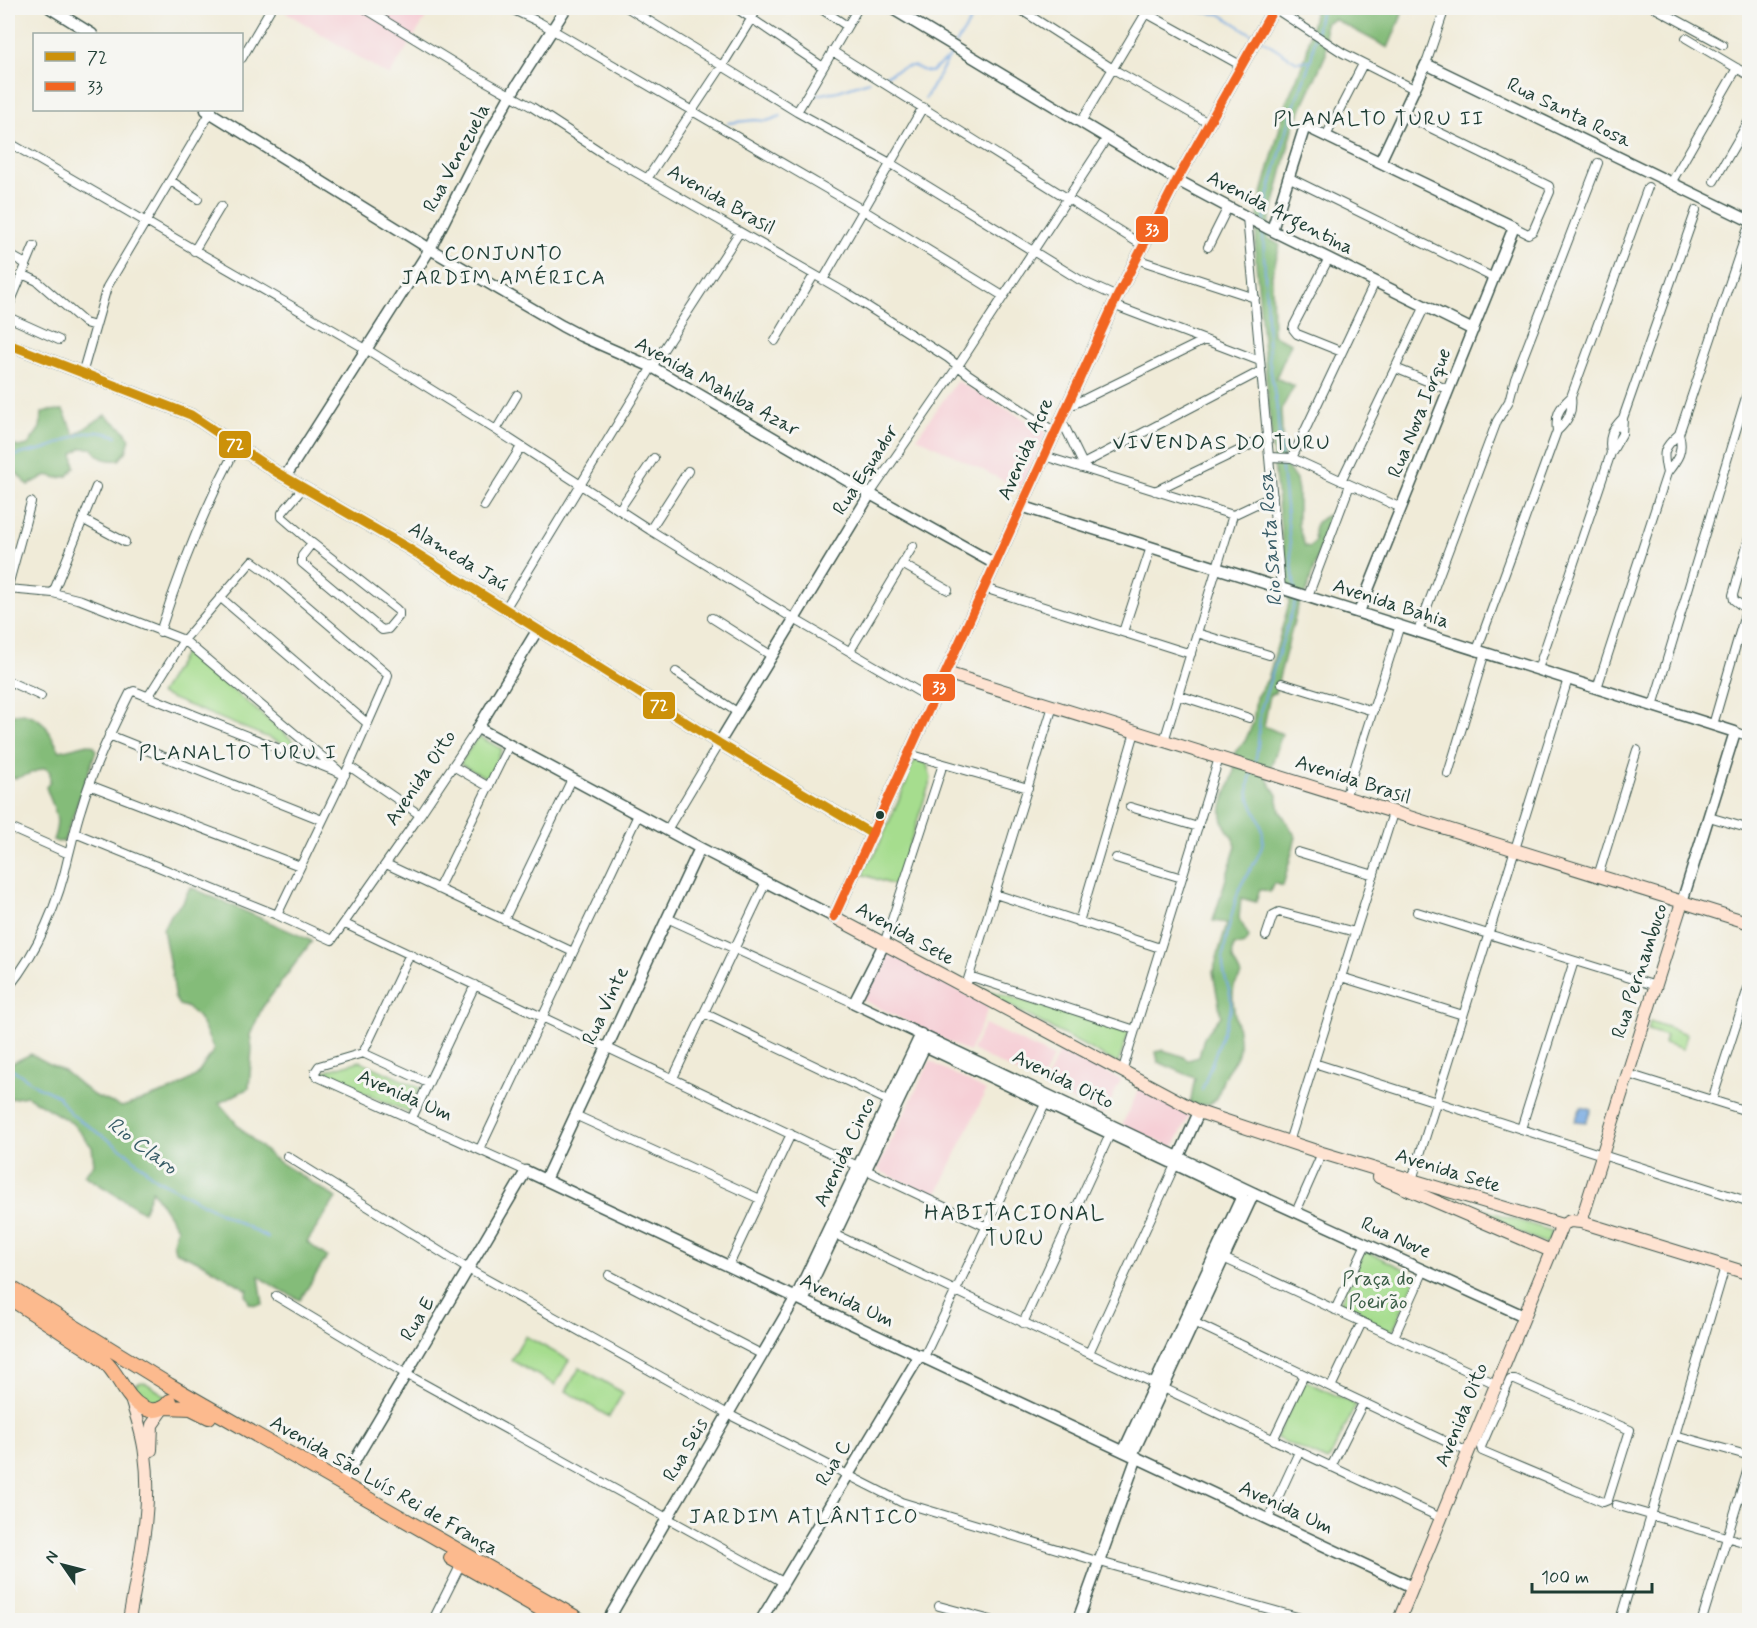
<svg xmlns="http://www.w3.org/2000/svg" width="1757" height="1628" font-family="Mynerve,sans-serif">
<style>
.built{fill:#f6cfd6}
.green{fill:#a6dd8e;stroke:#628d61;stroke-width:1.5}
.forest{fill:#84bc79;stroke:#527c56;stroke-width:1.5}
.water{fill:#76a9e2;stroke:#4a738b;stroke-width:1.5}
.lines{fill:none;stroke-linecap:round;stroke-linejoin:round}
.stream{stroke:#76a9e2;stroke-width:2}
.minor-casing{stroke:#3e574d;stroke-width:10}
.tertiary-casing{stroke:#3e574d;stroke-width:13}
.secondary-casing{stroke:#3e574d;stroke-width:14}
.primary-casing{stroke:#3e574d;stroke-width:16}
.minor{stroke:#fff;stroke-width:8}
.tertiary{stroke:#fff;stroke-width:10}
.secondary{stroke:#fee3d2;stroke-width:12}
.primary{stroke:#fcba8e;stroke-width:14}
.bus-1-casing{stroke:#f6f6f2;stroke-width:14}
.bus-2-casing{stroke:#f6f6f2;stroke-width:14}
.bus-1{stroke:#cc910a;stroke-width:9}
.bus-2{stroke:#f26522;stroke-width:9}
.bus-dot{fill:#1f3d34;stroke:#f6f6f2;stroke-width:2}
.labels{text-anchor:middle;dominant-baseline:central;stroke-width:6;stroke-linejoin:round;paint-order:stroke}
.street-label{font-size:20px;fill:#1f3d34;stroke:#f6f6f2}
.park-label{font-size:20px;fill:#3a5d46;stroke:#f6f6f2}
.neighbourhood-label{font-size:21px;letter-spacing:1.5px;fill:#1f3d34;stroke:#f6f6f2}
.water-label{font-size:21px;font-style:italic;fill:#395d68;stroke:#f6f6f2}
.quarter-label{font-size:22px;letter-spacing:1.5px;fill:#1f3d34;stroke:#f6f6f2}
.line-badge{stroke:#f6f6f2;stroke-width:2}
.badge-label{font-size:16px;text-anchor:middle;font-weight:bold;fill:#fff}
</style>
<rect width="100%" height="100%" fill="#f6f6f2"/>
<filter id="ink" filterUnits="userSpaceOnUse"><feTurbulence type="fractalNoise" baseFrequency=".0167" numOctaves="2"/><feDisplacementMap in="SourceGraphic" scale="12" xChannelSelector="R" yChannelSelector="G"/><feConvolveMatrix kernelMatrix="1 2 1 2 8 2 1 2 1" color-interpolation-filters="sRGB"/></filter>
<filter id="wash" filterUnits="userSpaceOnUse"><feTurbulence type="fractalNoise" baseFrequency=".008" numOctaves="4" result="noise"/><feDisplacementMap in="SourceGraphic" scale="24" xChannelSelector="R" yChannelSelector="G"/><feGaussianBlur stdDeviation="1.35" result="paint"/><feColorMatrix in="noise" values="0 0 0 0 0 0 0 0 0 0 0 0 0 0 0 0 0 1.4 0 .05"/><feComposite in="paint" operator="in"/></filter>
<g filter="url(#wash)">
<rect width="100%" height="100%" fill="#f0ebd8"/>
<!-- built -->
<path class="built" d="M 279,8 L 427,8 L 431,10 L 389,76 Z
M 957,381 L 1047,432 L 1020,489 L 917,437 Z
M 887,952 L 989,1007 L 969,1052 L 861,999 Z
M 985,1024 L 1053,1057 L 1040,1084 L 972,1050 Z
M 1061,1047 L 1121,1080 L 1104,1115 L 1043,1087 Z
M 930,1061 L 986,1091 L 936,1196 L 877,1170 Z
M 1140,1087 L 1191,1113 L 1173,1148 L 1122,1125 Z"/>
<!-- green -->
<path class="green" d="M 186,651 L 309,754 L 160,694 Z
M 478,736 L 502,749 L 488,779 L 460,764 Z
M 916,760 L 927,764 L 931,779 L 896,886 L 862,874 L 868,861 L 875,854 L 907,781 L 907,772 Z
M 971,985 L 1129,1032 L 1118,1064 Z
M 1650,1021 L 1687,1034 L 1683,1049 L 1664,1043 L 1666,1036 L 1648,1030 Z
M 360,1061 L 420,1088 L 408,1112 L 324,1076 L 322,1072 Z
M 1395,1182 L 1552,1231 L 1547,1244 Z
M 1364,1250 L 1417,1275 L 1392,1333 L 1339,1306 Z
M 525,1336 L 569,1360 L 555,1385 L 511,1360 Z
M 580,1367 L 623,1393 L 609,1417 L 566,1391 Z
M 1304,1380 L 1356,1405 L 1328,1461 L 1276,1438 Z
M 141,1382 L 146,1383 L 166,1396 L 166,1400 L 161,1407 L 144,1403 L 132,1390 L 135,1385 Z"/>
<!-- forest -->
<path class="forest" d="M 1315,8 L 1403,8 L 1401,17 L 1388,48 L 1334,19 L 1325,23 L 1326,54 L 1294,125 L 1269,223 L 1268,238 L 1280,245 L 1272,275 L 1273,335 L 1291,343 L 1276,378 L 1294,386 L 1281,410 L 1283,452 L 1287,467 L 1296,480 L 1298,491 L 1298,525 L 1305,546 L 1310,547 L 1315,541 C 1312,527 1315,521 1328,515 L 1329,520 L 1307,590 L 1298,606 L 1275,693 L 1270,695 L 1264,726 L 1282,734 L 1267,779 L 1277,795 L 1280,811 L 1296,837 L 1283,886 L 1274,883 L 1270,892 L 1260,889 L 1256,902 L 1241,898 L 1239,918 L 1249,937 C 1246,945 1242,946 1234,945 C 1230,962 1235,961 1241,975 C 1239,980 1235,983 1234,987 C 1229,1008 1243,1032 1238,1053 C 1236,1061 1230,1066 1226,1073 C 1216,1095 1221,1109 1190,1104 L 1195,1078 L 1158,1062 L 1156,1052 L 1163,1050 C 1173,1054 1179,1053 1188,1060 L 1199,1057 L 1204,1037 L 1221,1016 L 1213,972 L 1227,923 L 1213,921 L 1236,846 C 1233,836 1226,830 1223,821 C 1217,804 1232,786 1234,771 C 1235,765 1235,758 1235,752 L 1245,741 L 1253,723 L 1256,697 L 1268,679 L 1289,603 L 1274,466 L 1255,252 L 1259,205 L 1287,101 L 1306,56 Z
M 63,410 L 75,435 L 105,415 L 123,429 L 130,439 L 126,452 L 119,460 C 106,461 99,459 92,448 L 81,448 L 73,454 L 75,467 L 68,476 L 58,478 L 47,475 L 28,485 L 8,464 L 8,442 L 18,447 L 28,445 L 40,428 L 42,413 L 46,411 Z
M 23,713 C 48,719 48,732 60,751 L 88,744 L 94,746 L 96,751 L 64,841 L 58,842 L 53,840 C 62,816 53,809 46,787 L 50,781 L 50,772 L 45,768 C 32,771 21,780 8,778 L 8,715 Z
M 190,887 L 312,941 L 262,1008 L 250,1035 L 252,1048 L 249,1088 L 219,1103 L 242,1130 L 273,1158 L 336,1198 L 307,1242 L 327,1257 L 300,1300 L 275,1287 L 259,1276 L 263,1304 L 255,1305 L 249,1303 L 246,1295 L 248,1290 L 202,1263 L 175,1251 L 173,1242 L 177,1228 L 152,1190 L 143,1212 L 84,1175 L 94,1164 L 92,1147 L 72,1123 L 27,1096 L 8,1099 L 8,1065 L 31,1054 L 65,1072 L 93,1095 L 122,1107 L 175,1089 L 197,1075 L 214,1050 C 205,1032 200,1009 179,1005 L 174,997 L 174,986 L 163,929 L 170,915 L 183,902 Z"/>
<!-- water -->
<path class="water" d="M 1581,1107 L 1591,1110 L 1586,1122 L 1575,1121 Z"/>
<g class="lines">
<!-- stream -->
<path class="stream" d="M 1195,8 L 1201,12 L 1220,14 L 1253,35
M 1316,33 L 1321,8
M 1261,39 L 1297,62 L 1311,60
M 956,44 L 979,8
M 884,76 C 892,73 904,65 913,66 C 920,68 923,72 931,72 L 945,60
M 811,96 L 838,91 L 869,81
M 925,99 L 954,49
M 728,123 L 755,120 L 767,121 L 781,116
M 1264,223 L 1268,197 L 1279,157 L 1294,106 L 1311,60 L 1315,38
M 1263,232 L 1269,360 L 1277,409 L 1281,456
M 8,459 C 18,453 32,452 44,449 C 76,439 81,425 117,436
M 1281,461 L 1295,590
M 1255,764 L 1258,745 L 1260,712 L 1295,602 L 1295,596
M 8,1066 L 37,1086 L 58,1096 L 71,1114 L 126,1152 L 156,1179 L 268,1238
M 1202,1090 L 1230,1013 C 1234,991 1224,984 1223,964 C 1222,952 1234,905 1238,892 C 1244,875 1263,856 1263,838 C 1263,811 1240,805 1252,772"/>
</g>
</g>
<g filter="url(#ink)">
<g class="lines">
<!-- minor casing -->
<g class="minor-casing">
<path id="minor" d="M 364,8 L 469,72 L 532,107 L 604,154 L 848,294 L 948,358 L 968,374 L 1055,432
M 509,8 L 539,22 L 863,210 L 1003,296
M 628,8 L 797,112 L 890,163 L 1080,280 L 1117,297
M 736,8 L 823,67
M 820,8 L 847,26
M 1018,8 L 1113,69 L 1210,124
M 1137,8 L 1242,66
M 1274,8 L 1343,53 L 1414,89
M 1655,8 L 1723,45
M 1686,38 L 1750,76
M 832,51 L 1142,245
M 242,58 L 271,8
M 1426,64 L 1445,8
M 797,112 L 858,8
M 1402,114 L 1549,186 L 1550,192 L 1533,231 L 1528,234 L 1514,227
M 1081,122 L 1146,13
M 1326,136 L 1363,64
M 8,142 L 366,349 L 496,430 L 650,530 L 794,619 L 933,700
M 1288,177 L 1494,278
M 647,179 L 722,66 L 758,8
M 171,181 L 198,199
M 1714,181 L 1750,119
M 1671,183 L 1737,68
M 1247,217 L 1281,588
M 1208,247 L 1228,207
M 194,251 L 221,206
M 8,254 L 26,264
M 1329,258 L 1294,325 L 1293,329 L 1297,334 L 1342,352
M 1136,259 L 1255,298
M 22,274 L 37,281 L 85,323 L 95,326
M 823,280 L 923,107
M 1113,305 L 1260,361
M 8,308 L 34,246
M 8,317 L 59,340
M 775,341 L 814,275
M 1395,368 L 1449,390
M 82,374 L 107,287 L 212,110
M 1571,397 L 1648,187
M 1066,408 L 1205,340
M 1061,419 L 1083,464
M 496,430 L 517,395
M 1611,453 C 1608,437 1612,429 1623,418
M 1044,456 L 1233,515
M 1269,457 L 1292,458 L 1401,508
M 1292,458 L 1375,282
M 1082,468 L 1083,464 L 1261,371
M 1667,473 C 1662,452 1663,448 1679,434 L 1747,231
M 1341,481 L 1425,306
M 303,488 L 282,513 L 282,517 L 312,543
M 1155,491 L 1267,437
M 870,494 L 958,366 L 1107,138
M 484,506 L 521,447
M 619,510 L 654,458
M 1233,515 L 1273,496
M 84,520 L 125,542
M 650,530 L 688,471
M 312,543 L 396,609 L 399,612 L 399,616 L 388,629 L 382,630 L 302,563 L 302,556 Z
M 902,564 L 948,590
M 8,586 L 31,502
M 984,588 L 1191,654
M 8,589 L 53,593 L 81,600 L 184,640 L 338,770
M 53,593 L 96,487
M 1308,596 L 1350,485
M 221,598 L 367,723
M 505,609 L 652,367 L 739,233
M 1746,609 L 1734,600 L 1733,595 L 1750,534
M 712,618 L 772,656
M 1418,631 L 1497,421 L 1509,401 L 1515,378 L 1598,163
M 160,632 C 181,566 205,507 237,446
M 1123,632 L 1151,547
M 1197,633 L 1269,655
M 1477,650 L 1557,431 C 1568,421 1573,412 1571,397 C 1559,408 1555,415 1557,431
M 850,651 L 913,546
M 1538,669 L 1611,453 L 1622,434 L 1623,418 L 1696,210
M 676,672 L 737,712
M 8,681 L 41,696
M 1282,683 L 1373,711
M 1597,688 L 1667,473 C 1678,459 1684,451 1679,434
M 1178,695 L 1249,718
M 148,697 L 184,640 L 252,561 L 270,574 L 388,675 L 386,682 L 349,766 L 277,915
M 1653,706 L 1750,384
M 1713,725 L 1750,597
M 1735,732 L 1750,737
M 109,735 L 322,820
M 1164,741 L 1233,515
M 909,754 L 1028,788
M 349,766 L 420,815
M 453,766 L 489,787
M 1448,774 L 1485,652
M 89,785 L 300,866
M 1345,798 L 1400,625
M 1130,807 L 1198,827
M 1709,817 L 1750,829
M 8,827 L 69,854 C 73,839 76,824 81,809 C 93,768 111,731 130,693 L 134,691 L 345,775
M 667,830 L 719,743
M 75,833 L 277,915 L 332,940 L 420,815 L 478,728
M 1298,852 L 1374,875
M 1116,858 L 1182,878
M 386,864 L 573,952
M 1598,876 L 1637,750
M 438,889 L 509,745
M 995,894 L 1160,948
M 1417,912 L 1656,986
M 667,918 L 854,1003
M 504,920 L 572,779
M 1079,922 L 1135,732
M 345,924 L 987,1227
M 1266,936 L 1273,915 L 1279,912 L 1355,932
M 884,944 L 943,764
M 969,976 L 1135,1030
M 1341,977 L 1463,1015
M 8,988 C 38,951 59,902 69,854
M 965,989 L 1053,706
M 704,1013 L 893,1103
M 363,1053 L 319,1066 L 315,1072 L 316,1076 L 526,1171
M 363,1053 L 410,954
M 363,1053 L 428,1083
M 1314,1063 L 1750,1202
M 1122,1072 L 1219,758
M 1628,1074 L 1750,1112
M 673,1078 L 766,882
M 1712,1100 L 1750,982
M 575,1115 L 760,1199
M 412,1118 L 475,985
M 1521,1129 L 1574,961
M 1289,1142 L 1393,813
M 480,1149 L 638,815
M 287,1156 L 468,1269 L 728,1414 L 901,1502 L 1100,1562 L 1308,1620
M 1412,1180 L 1568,679
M 1296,1212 L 1322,1153
M 830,1232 L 1441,1518
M 1219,1256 L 1496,1384
M 729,1265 L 791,1134
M 609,1275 L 763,1355
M 276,1296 L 406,1374 L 783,1582
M 1335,1310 L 1366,1244
M 1189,1320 L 1468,1452
M 1023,1323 L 1112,1130
M 1394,1337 L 1424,1270
M 1089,1353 L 1175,1165
M 924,1357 L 1048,1098
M 1510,1380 L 1515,1380 L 1630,1430 L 1608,1500 L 1603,1502 L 1482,1451 L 1481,1447 Z
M 1331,1387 L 1362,1322
M 1675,1435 L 1750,1456
M 1273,1440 L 1304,1375
M 1331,1467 L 1363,1403
M 1616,1505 L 1750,1544
M 1268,1519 L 1299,1452
M 939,1606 L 991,1620
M 433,1620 L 461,1564
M 1620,1620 L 1725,1267
M 1702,1620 L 1750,1462"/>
</g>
<!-- tertiary casing -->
<g class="tertiary-casing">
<path id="tertiary" d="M 50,8 L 92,34
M 891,8 L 1177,180 L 1269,229 L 1473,330
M 206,110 L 430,249 L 562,326 L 581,336 L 652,367 L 870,494 L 995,564
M 1380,162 L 1426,64 L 1750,221
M 1272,230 L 1304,129 L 1307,127 L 1514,227 L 1359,612
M 285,477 L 430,249 L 480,150 L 510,96 L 566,8
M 1021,506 L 1735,732 L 1682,902
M 538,629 L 478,728 L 700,848 L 834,917
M 719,743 L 870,494
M 884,944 L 854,1003 L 1254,1193 L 1524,1316
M 921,1034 L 925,1046 L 1242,1196
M 1177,1161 L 1199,1112
M 545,1180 L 700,848
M 803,1301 L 925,1046
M 1124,1450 L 1242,1196
M 1132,1455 L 1254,1193
M 341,1484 L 526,1171 L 1412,1587
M 608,1620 L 796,1297 L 921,1034
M 761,1620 L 920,1355
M 1078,1620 L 1137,1457"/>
</g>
<!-- secondary casing -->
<g class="secondary-casing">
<path id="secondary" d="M 1274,8 L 1177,180 L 1117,297 L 834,917 L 1199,1112 L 1322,1153 L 1562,1225
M 8,344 L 191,415 L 276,472 L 408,548 L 719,743 L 872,834
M 946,673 L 1750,923
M 1379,1177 L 1551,1251
M 1581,1222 L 1682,902
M 1562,1225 L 1570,1221 L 1581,1222 L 1750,1274
M 151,1450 L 152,1425 L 164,1408
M 129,1620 C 138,1566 153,1510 145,1454 C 143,1434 136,1415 130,1396
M 1399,1620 L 1562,1225"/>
</g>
<!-- primary casing -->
<g class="primary-casing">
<path id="primary" d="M 8,1286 L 169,1385 L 580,1620
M 8,1297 C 30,1311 52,1325 74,1340 C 84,1346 95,1353 104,1361 C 119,1374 125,1398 142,1407 C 152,1413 164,1410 170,1401
M 165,1407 L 191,1408 L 209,1417
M 451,1558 L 560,1620"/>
</g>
<!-- minor -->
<use href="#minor" class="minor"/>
<!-- tertiary -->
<use href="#tertiary" class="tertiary"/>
<!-- secondary -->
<use href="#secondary" class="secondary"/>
<!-- primary -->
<use href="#primary" class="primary"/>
<!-- bus-1 casing -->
<g class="bus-1-casing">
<path id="bus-1" d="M 8,344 L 191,415 L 276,472 L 408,548 L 719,743 L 872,834"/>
</g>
<!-- bus-2 casing -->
<g class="bus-2-casing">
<path id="bus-2" d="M 834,917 L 1117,297 L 1177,180 L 1274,8"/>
</g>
<!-- bus-1 -->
<use href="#bus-1" class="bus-1"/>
<!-- bus-2 -->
<use href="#bus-2" class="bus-2"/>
</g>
</g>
<!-- markers -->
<circle class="bus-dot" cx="880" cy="815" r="5"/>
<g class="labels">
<!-- street labels -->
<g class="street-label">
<text transform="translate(1569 113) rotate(26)">Rua Santa Rosa</text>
<text transform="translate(457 158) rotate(-62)">Rua Venezuela</text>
<text transform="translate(721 200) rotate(30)">Avenida Brasil</text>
<text transform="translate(1280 213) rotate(27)">Avenida Argentina</text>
<text transform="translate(717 387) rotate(29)">Avenida Mahiba Azar</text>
<text transform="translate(1420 413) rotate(-68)">Rua Nova Iorque</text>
<text transform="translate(1026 449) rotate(-66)">Avenida Acre</text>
<text transform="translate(866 470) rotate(-57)">Rua Equador</text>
<text transform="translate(458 557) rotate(32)">Alameda Jaú</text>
<text transform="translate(1391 604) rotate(18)">Avenida Bahia</text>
<text transform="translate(421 778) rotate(-56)">Avenida Oito</text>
<text transform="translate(1353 780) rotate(18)">Avenida Brasil</text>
<text transform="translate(905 934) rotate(29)">Avenida Sete</text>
<text transform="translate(1640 971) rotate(-72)">Rua Pernambuco</text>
<text transform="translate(606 1006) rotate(-65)">Rua Vinte</text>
<text transform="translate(1063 1080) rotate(26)">Avenida Oito</text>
<text transform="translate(405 1096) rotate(24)">Avenida Um</text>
<text transform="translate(845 1152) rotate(-65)">Avenida Cinco</text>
<text transform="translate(1448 1171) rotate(17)">Avenida Sete</text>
<text transform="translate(1396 1238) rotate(24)">Rua Nove</text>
<text transform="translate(847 1301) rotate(25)">Avenida Um</text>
<text transform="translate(418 1319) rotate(-59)">Rua E</text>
<text transform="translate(1462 1415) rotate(-68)">Avenida Oito</text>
<text transform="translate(686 1450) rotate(-60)">Rua Seis</text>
<text transform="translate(834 1463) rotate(-59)">Rua C</text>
<text transform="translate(384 1486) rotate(30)">Avenida São Luís Rei de França</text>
<text transform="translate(1286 1508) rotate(25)">Avenida Um</text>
</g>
<!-- park labels -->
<g class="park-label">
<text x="1378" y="1279">Praça do<tspan x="1378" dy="23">Poeirão</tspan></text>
</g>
<!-- neighbourhood labels -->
<g class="neighbourhood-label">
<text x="1379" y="119">PLANALTO TURU II</text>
<text x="504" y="254">CONJUNTO<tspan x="504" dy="24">JARDIM AMÉRICA</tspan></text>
<text x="1222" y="443">VIVENDAS DO TURU</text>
<text x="238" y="753">PLANALTO TURU I</text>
<text x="804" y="1517">JARDIM ATLÂNTICO</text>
</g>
<!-- water labels -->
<g class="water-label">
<text transform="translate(1271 539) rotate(-94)">Rio Santa Rosa</text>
<text transform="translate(142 1146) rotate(37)">Rio Claro</text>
</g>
<!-- quarter labels -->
<g class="quarter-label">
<text x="1015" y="1214">HABITACIONAL<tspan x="1015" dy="25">TURU</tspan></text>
</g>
</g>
<g class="line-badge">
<rect x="1135" y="215" width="34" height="28" rx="6" fill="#f26522"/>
<rect x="218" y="430" width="34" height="29" rx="6" fill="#cc910a"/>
<rect x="922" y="673" width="34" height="29" rx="6" fill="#f26522"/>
<rect x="642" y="691" width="34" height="29" rx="6" fill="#cc910a"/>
</g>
<g class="badge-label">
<text x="1152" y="235">33</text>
<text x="235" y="450">72</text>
<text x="939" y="693">33</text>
<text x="659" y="711">72</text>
</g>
<!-- margin -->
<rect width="1757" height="1628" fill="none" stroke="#f6f6f2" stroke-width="30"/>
<!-- legend -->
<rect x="33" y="33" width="210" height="78" fill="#f6f6f2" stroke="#a0aca6" stroke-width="1.5"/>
<rect x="45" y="52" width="30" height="9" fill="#cc910a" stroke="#a0aca6" stroke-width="1.5"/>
<text x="87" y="63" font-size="18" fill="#1f3d34">72</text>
<rect x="45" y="82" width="30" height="9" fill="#f26522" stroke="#a0aca6" stroke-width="1.5"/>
<text x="87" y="93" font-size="18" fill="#1f3d34">33</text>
<!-- north arrow -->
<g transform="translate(63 1565) rotate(305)" stroke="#f6f6f2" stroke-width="4.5" paint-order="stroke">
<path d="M0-4.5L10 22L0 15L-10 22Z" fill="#1f3d34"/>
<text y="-9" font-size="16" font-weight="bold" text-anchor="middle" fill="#1f3d34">N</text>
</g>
<!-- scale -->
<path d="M1532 1583v9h120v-9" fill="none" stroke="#1f3d34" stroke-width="3"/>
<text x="1541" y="1583" font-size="18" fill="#1f3d34" stroke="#f6f6f2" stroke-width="4.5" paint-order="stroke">100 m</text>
</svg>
